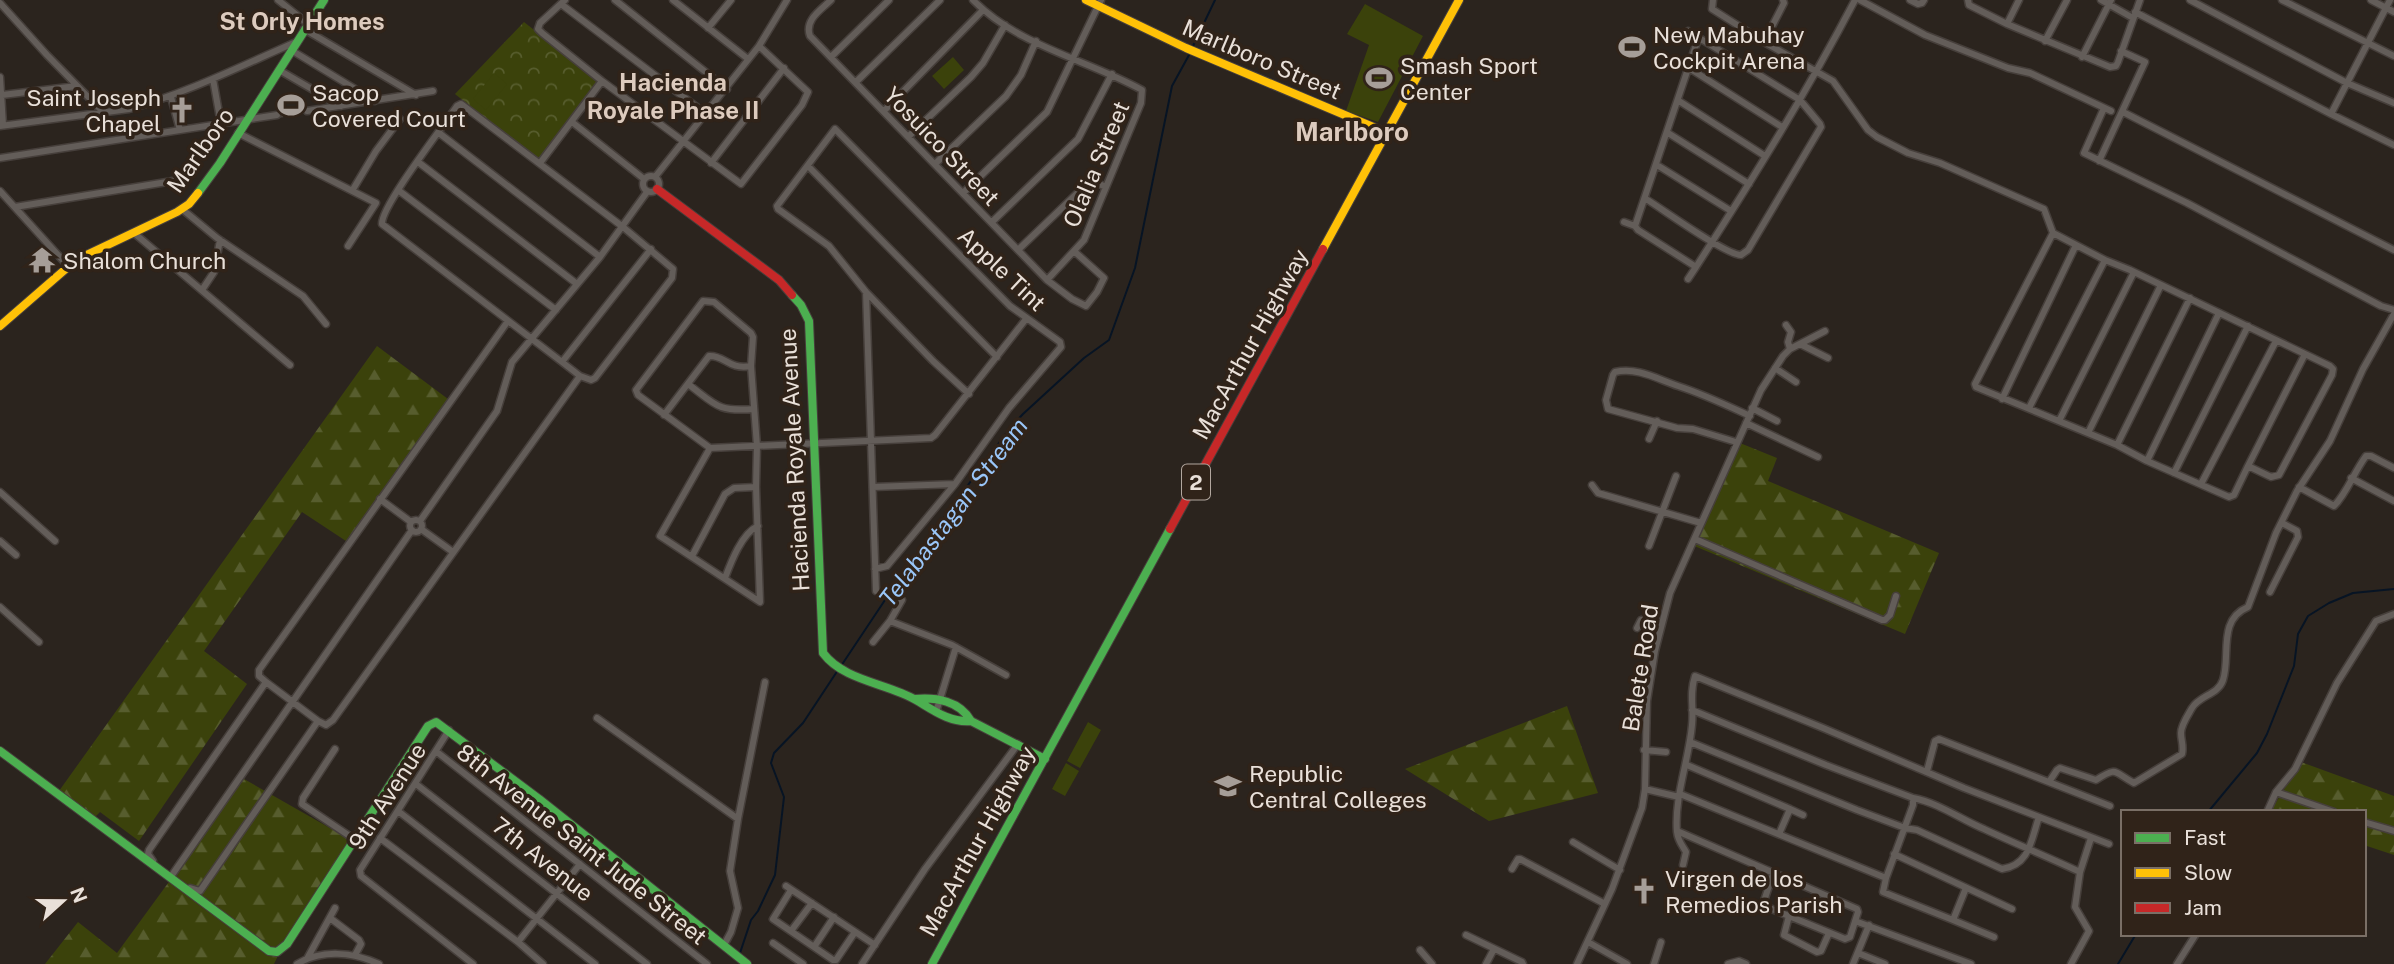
<svg xmlns="http://www.w3.org/2000/svg" width="2394" height="964" font-family="'Public Sans',sans-serif">
<style>
.forest{fill:url(#forest-firs)}
.park{fill:url(#park-crowns)}
.pitch{fill:#3b420b}
.lines{fill:none;stroke-linecap:round;stroke-linejoin:round}
.stream{stroke:#071424;stroke-width:2}
.street-tunnel{stroke:#48403a;stroke-width:6;stroke-dasharray:6 3;stroke-linecap:butt}
.street-casing{stroke:#463f3b;stroke-width:9}
.fast-casing{stroke:#463f3b;stroke-width:10}
.slow-casing{stroke:#463f3b;stroke-width:10}
.jam-casing{stroke:#463f3b;stroke-width:10}
.street{stroke:#635d59;stroke-width:6}
.fast{stroke:#4caf50;stroke-width:8}
.slow{stroke:#ffc107;stroke-width:8}
.jam{stroke:#c62828;stroke-width:8}
.labels{text-anchor:middle;dominant-baseline:central;stroke-width:7;stroke-linejoin:round;paint-order:stroke}
.shield{fill:#302319;stroke:#b2a79f;stroke-width:2}
.shield-label{font-size:21px;font-weight:bold;fill:#e9e0d9}
.poi-label{font-size:23px;fill:#e9e0d9;stroke:#302319;text-anchor:start}
.street-label{font-size:23px;fill:#e9e0d9;stroke:#302319}
.neighbourhood-label{font-size:24px;font-weight:bold;fill:#ddcbbe;stroke:#302319}
.water-label{font-size:24px;font-style:italic;fill:#9ac6f8;stroke:#302319}
.quarter-label{font-size:26px;font-weight:bold;fill:#ddcbbe;stroke:#302319}
</style>
<defs>
<pattern id="forest-firs" width="22" height="20" patternUnits="userSpaceOnUse" patternTransform="scale(1.75)"><rect width="22" height="20" fill="#3b420b"/><path d="M5 1l3.5 6h-7zM16 11l3.5 6h-7z" fill="#575d2e"/></pattern>
<pattern id="park-crowns" width="20" height="18" patternUnits="userSpaceOnUse" patternTransform="scale(1.75)"><rect width="20" height="18" fill="#3b420b"/><path d="M2 6a3 3 0 1 1 6 0M12 15a3 3 0 1 1 6 0" fill="none" stroke="#575d2e"/></pattern>
</defs>
<rect width="100%" height="100%" fill="#2b241e"/>
<!-- forest -->
<path class="forest" d="M 377,346 L 448,399 L 346,541 L 302,512 L 204,651 L 247,684 L 139,841 L 100,812 L 94,818 L 59,791 Z
M 1735,441 L 1777,458 L 1768,481 L 1939,553 L 1905,634 L 1692,545 Z
M 1567,706 L 1598,793 L 1489,821 L 1405,769 Z
M 2301,762 L 2394,796 L 2394,855 L 2364,845 L 2364,812 L 2270,812 Z
M 244,779 L 351,840 L 284,943 L 274,964 L 45,964 L 78,922 L 117,953 Z"/>
<!-- park -->
<path class="park" d="M 524,22 L 602,84 L 541,163 L 455,94 Z"/>
<!-- pitch -->
<path class="pitch" d="M 1365,4 L 1423,36 L 1378,122 L 1346,111 L 1369,45 L 1347,34 Z
M 953,57 L 964,70 L 944,89 L 932,76 Z
M 494,73 L 507,84 L 486,110 L 473,99 Z
M 1088,722 L 1101,730 L 1080,768 L 1067,761 Z
M 1066,763 L 1079,771 L 1065,796 L 1052,789 Z"/>
<g class="lines">
<!-- stream -->
<path class="stream" d="M 1193,46 L 1215,0
M 841,666 L 901,576 L 1010,428 L 1023,414 L 1084,358 L 1109,340 L 1135,268 L 1172,86 L 1189,55
M 2208,812 L 2257,753 L 2267,734 L 2294,666 L 2298,634 L 2308,616 L 2329,603 L 2353,593 L 2394,589
M 740,953 L 751,920 L 758,911 L 775,875 L 784,797 L 771,763 L 774,753 L 803,723 L 838,670
M 2118,964 L 2136,934"/>
<!-- street-tunnel -->
<path class="street-tunnel" d="M 277,115 L 307,111"/>
<!-- street casing -->
<g class="street-casing">
<path id="street" d="M 278,0 L 308,24
M 565,0 L 540,23 L 538,29 L 542,33 L 602,81 L 741,184 L 802,105 L 808,92 L 759,46 L 787,0
M 615,0 L 727,89
M 673,0 L 748,59
M 831,0 C 821,10 804,20 810,36 L 1047,280 L 1072,299 L 1086,306 L 1097,292 L 1104,278 L 1075,252
M 973,0 C 1018,46 1088,60 1142,90 L 1141,103 L 1084,240 L 1047,280
M 1713,0 L 1712,9 L 1764,42 L 1833,81 L 1868,130 L 1877,137 L 1908,153 L 1940,163 L 2044,209 L 2053,233 L 1975,384 L 1976,387 L 2117,445 L 2147,461 L 2229,497 L 2234,495 L 2248,466 L 2271,477 L 2279,475 L 2332,375 L 2333,369 L 2330,366 L 2130,270 L 2105,260 L 2053,233
M 1860,0 L 1925,35 L 2008,68 L 2030,73 L 2111,111
M 1910,0 L 1918,4 L 1922,3 L 1924,0
M 1968,0 L 1969,5 L 2007,24 L 2110,67 L 2116,66 L 2118,62 L 2140,0
M 2101,0 L 2133,18
M 2190,0 L 2347,83 L 2394,103
M 2282,0 L 2394,56
M 2371,0 L 2394,12
M 0,3 L 47,55 L 103,112
M 561,4 L 706,114
M 2135,12 L 2331,114 L 2394,145
M 2007,24 L 2019,0
M 708,28 L 731,0
M 304,29 L 416,95
M 1688,31 L 1698,40
M 2045,41 L 2067,0
M 1764,42 L 1784,3 L 1783,0
M 291,50 L 375,101
M 832,56 L 889,0
M 2082,57 L 2111,0
M 1689,68 L 1782,127
M 279,70 L 341,106
M 0,77 L 3,125
M 213,79 L 221,124
M 856,82 L 940,0
M 2,95 L 77,86
M 171,97 L 180,130
M 1679,101 L 1765,156
M 461,104 L 623,227 L 673,269 L 672,278 L 595,378 L 591,380 L 580,376 L 562,362 L 382,224 C 381,206 443,127 457,106 Z
M 2104,108 L 2084,153 L 2187,203 L 2381,306 L 2394,310
M 307,111 L 433,91
M 884,111 L 983,10
M 2123,112 L 2394,250
M 2331,114 L 2390,0
M 572,122 L 644,179
M 0,126 L 129,109 C 187,93 241,66 296,42
M 238,133 L 376,203 L 348,246
M 439,133 L 600,257
M 1668,133 L 1749,184
M 909,136 L 971,77 L 983,63 L 1005,25
M 0,158 L 277,115
M 2099,161 L 2145,62 L 2121,51
M 418,162 L 577,284
M 540,163 L 602,81
M 711,163 L 784,68
M 935,164 L 1006,96 L 1021,75 L 1036,41
M 1657,165 L 1731,211
M 808,166 L 997,357
M643 184a8 8 0 1 1 16 0a8 8 0 1 1-16 0Z
M 655,177 L 759,46
M 398,190 L 556,310
M 0,191 L 68,266
M 352,191 L 376,151 L 400,119
M 963,193 L 1047,112 L 1101,0
M 1646,199 C 1664,210 1724,254 1741,255 L 1748,250 L 1821,127 L 1820,124 L 1800,100 L 1701,39 L 1697,42 L 1635,226 L 1638,230 L 1696,267 C 1752,180 1807,92 1855,0
M 15,207 L 185,179
M 182,209 L 217,238 L 303,296 L 326,324
M 992,222 L 1078,139 L 1112,74
M 1624,222 L 1635,226
M 134,233 L 290,365
M 1019,249 L 1089,182 L 1097,183 L 1106,187
M 1688,279 L 1696,267
M 202,290 L 214,272 L 220,240
M 866,292 L 933,361 L 969,394
M 1786,325 L 1791,332 L 1788,342 L 1790,349
M 1800,344 L 1828,358
M 562,362 L 651,249
M 1775,368 L 1796,382
M 688,384 C 716,405 717,412 754,409
M 2002,399 L 2076,245
M 1752,408 L 1777,421
M 2029,408 L 2105,260
M 664,415 L 709,356 C 725,355 728,370 751,366
M 2059,421 L 2134,272
M 1746,423 L 1818,457
M 2088,433 L 2161,285
M 1649,439 L 1657,421
M 1736,442 L 1693,429 L 1677,428 L 1608,409 L 1606,400 L 1613,375 L 1615,372 C 1638,367 1657,379 1678,386 C 1703,394 1726,405 1750,416
M 2117,445 L 2190,298
M 710,448 L 660,536 L 760,602 L 756,487 L 757,446 L 751,366 L 753,337 L 751,333 L 714,302 L 703,301 L 636,390 L 638,395 L 710,448 L 931,438 L 935,435 L 1026,319
M 2147,461 L 2219,313
M 2248,466 L 2305,354
M 2174,473 L 2248,326
M 2351,478 L 2394,501
M 2201,484 L 2276,341
M 1592,485 L 1598,493 L 1701,523
M 873,487 L 955,484
M 2299,487 L 2334,506 C 2347,493 2354,472 2366,456 L 2371,456 L 2394,468
M 0,492 L 55,541
M 380,499 L 411,522
M410 526a6 6 0 1 1 12 0a6 6 0 1 1-12 0Z
M 420,521 L 497,411 L 512,362 L 600,257 L 647,192
M 421,529 L 453,552
M 1695,539 L 1882,620 L 1885,620 L 1890,615 L 1896,596
M 0,541 L 16,555
M 1649,546 L 1676,476
M 692,556 L 725,494 L 734,488 L 756,487
M 875,569 L 887,566 L 955,484 L 1009,408 L 1061,347 L 1060,342 L 1010,306 L 835,129 L 777,206 L 778,209 L 829,246 L 866,292 L 876,591
M 725,578 C 731,562 742,533 758,526
M 2270,592 L 2298,537 L 2297,531 L 2282,523
M 0,607 L 39,642
M 890,621 L 952,645 L 1006,675
M 1637,628 L 1641,620 L 1662,624
M 873,642 L 890,621 L 902,600
M 266,682 L 318,721
M 1692,710 L 1826,765 L 1913,798 L 1913,805 L 1886,878 L 1883,892 L 1953,920 L 1966,888
M 936,712 L 956,647
M 597,718 L 738,819 L 730,871 L 738,908 L 731,932 L 724,945
M 449,730 L 360,870 L 361,876 L 473,964
M 1690,742 L 1857,810 L 1905,828 L 1917,830 L 2002,869 C 2030,865 2031,840 2039,817
M 335,749 L 303,798 L 302,804 L 354,839
M 1644,750 L 1666,752
M 437,752 L 707,964
M 1687,765 L 1790,809 L 1779,834
M 1927,771 L 1935,741 L 1939,739 L 2110,806
M 2049,782 L 2057,770 L 2060,768 L 2096,780 C 2118,766 2113,772 2134,783 L 2182,754 C 2184,746 2181,741 2181,733 C 2181,725 2188,715 2192,708 C 2200,695 2218,695 2223,680 C 2231,656 2217,620 2248,607 L 2276,533 L 2297,491 L 2330,441 L 2363,369 L 2394,314
M 416,784 L 647,964
M 1645,789 L 1679,797
M 2276,792 L 2334,812
M 1680,794 L 1886,878
M 1913,798 C 1939,803 1960,819 1984,829 C 2016,844 2048,857 2080,872 L 2075,907 L 2089,931 L 2071,964
M 1790,809 L 1803,815
M 398,811 L 595,964
M 2267,812 L 2276,792 L 2295,769 L 2337,683 L 2376,621 L 2394,614
M 738,819 L 765,682
M 2364,822 L 2394,831
M 1677,831 L 1857,909 L 1858,912 L 1850,937 L 1845,939 L 1767,907 L 1764,901 L 1773,874
M 380,838 L 518,942 L 543,964
M 1573,842 L 1620,870
M 1894,854 L 2012,909
M 153,861 L 148,854 L 149,850 L 266,682 L 259,676 L 259,670 L 508,321
M 1683,865 L 1686,852 C 1682,845 1678,841 1677,832 C 1674,797 1689,760 1692,725 C 1694,706 1689,695 1695,676 L 1823,728 L 1964,788 L 2109,844
M 1512,869 L 1518,859 L 1520,859 L 1605,904
M 2080,872 L 2091,838
M 172,875 L 412,530
M 786,886 L 875,945
M 190,888 L 200,891 L 318,721 L 326,725 L 333,720 L 580,376
M 791,890 L 773,919 L 833,960 L 836,960 L 855,932
M 1789,916 L 1784,935 L 1817,952 L 1821,951 L 1829,933
M 330,918 L 359,940 L 361,944 L 355,955
M 1953,920 L 1994,937
M 1855,921 L 1971,964
M 791,931 L 812,903
M 1466,935 L 1522,962 L 1523,964
M 518,942 L 580,864
M 1588,942 L 1627,964
M 773,943 L 803,964
M 814,947 L 834,917
M 1420,950 L 1432,964
M 1858,953 L 1885,964
M 308,957 L 335,908
M 297,964 C 322,949 353,952 379,964
M 862,964 L 925,869 L 1018,744
M 1486,964 L 1494,949
M 1577,964 L 1612,889 L 1642,808 L 1645,789 L 1647,701 L 1655,651 L 1670,593 L 1761,390 L 1783,356 L 1790,349 L 1825,331
M 1654,964 L 1661,942
M 1728,964 L 1739,961 L 1746,964
M 1853,964 L 1869,925
M 2177,964 L 2196,934"/>
</g>
<!-- fast casing -->
<g class="fast-casing">
<path id="fast" d="M 198,193 L 220,163 L 324,0
M 792,295 L 801,305 L 809,321 L 823,653 C 844,681 887,683 916,700 C 933,710 950,723 971,721 L 1045,759
M 915,699 C 936,697 960,701 971,721
M 0,751 L 269,951 L 277,952 L 287,944 L 428,726 L 436,722 L 539,799 L 747,964
M 932,964 L 1170,529"/>
</g>
<!-- slow casing -->
<g class="slow-casing">
<path id="slow" d="M 1086,0 L 1186,48 L 1385,132
M 1323,249 L 1459,0
M 0,326 L 76,260 L 177,212 L 189,204 L 198,193"/>
</g>
<!-- jam casing -->
<g class="jam-casing">
<path id="jam" d="M 657,189 L 779,280 L 792,295
M 1170,529 L 1323,249"/>
</g>
<!-- street -->
<use href="#street" class="street"/>
<!-- fast -->
<use href="#fast" class="fast"/>
<!-- slow -->
<use href="#slow" class="slow"/>
<!-- jam -->
<use href="#jam" class="jam"/>
</g>
<!-- icons -->
<defs>
<g id="stadium-bare" transform="scale(2.1)"><path d="M0-5a6.5 5 0 1 0 0 10a6.5 5 0 1 0 0-10ZM-3.5-1.8h7v3.6h-7Z" fill="#a69e98" stroke="#302319" stroke-width="2.5" paint-order="stroke"/></g>
<g id="church-bare" transform="scale(2.1)"><path d="M-1.2-6h2.4v3.5h3.3v2.4h-3.3V6h-2.4V-.1h-3.3v-2.4h3.3Z" fill="#a69e98" stroke="#302319" stroke-width="2.5" paint-order="stroke"/></g>
<g id="temple-bare" transform="scale(2.1)"><path d="M0-6L5-2H3V0L6.5 2.5H4V6H1.5V3h-3V6H-4V2.5H-6.5L-3 0V-2H-5Z" fill="#a69e98" stroke="#302319" stroke-width="2.5" paint-order="stroke"/></g>
<g id="university-bare" transform="scale(2.1)"><path d="M0-5L7-2L0 1L-7-2ZM-4 1L0 2.5L4 1V4Q0 6-4 4Z" fill="#a69e98" stroke="#302319" stroke-width="2.5" paint-order="stroke"/></g>
</defs>
<g fill-rule="evenodd">
<use href="#stadium-bare" x="1632" y="47"/>
<use href="#stadium-bare" x="1379" y="78"/>
<use href="#stadium-bare" x="291" y="105"/>
<use href="#church-bare" x="182" y="110"/>
<use href="#temple-bare" x="42" y="260"/>
<use href="#university-bare" x="1228" y="786"/>
<use href="#church-bare" x="1644" y="891"/>
</g>
<g class="labels">
<!-- shield labels -->
<rect class="shield" x="1182" y="464.5" width="28" height="35" rx="5"/>
<g class="shield-label">
<text x="1196" y="482">2</text>
</g>
<!-- poi labels -->
<g class="poi-label">
<text x="1653" y="34">New Mabuhay<tspan x="1653" dy="26">Cockpit Arena</tspan></text>
<text x="1400" y="65">Smash Sport<tspan x="1400" dy="26">Center</tspan></text>
<text x="312" y="92">Sacop<tspan x="312" dy="26">Covered Court</tspan></text>
<text x="161" y="97" text-anchor="end">Saint Joseph<tspan x="161" dy="26">Chapel</tspan></text>
<text x="63" y="260">Shalom Church</text>
<text x="1249" y="773">Republic<tspan x="1249" dy="26">Central Colleges</tspan></text>
<text x="1665" y="878">Virgen de los<tspan x="1665" dy="26">Remedios Parish</tspan></text>
</g>
<!-- street labels -->
<g class="street-label">
<text transform="translate(1262 59) rotate(23)">Marlboro Street</text>
<text transform="translate(942 146) rotate(46)">Yosuico Street</text>
<text transform="translate(200 150) rotate(-55)">Marlboro</text>
<text transform="translate(1096 164) rotate(-67)">Olalia Street</text>
<text transform="translate(1002 269) rotate(43)">Apple Tint</text>
<text transform="translate(1250 344) rotate(-61)">MacArthur Highway</text>
<text transform="translate(794 460) rotate(-93)">Hacienda Royale Avenue</text>
<text transform="translate(1640 668) rotate(-81)">Balete Road</text>
<text transform="translate(387 796) rotate(-57)">9th Avenue</text>
<text transform="translate(977 841) rotate(-61)">MacArthur Highway</text>
<text transform="translate(582 844) rotate(38)">8th Avenue Saint Jude Street</text>
<text transform="translate(543 859) rotate(38)">7th Avenue</text>
</g>
<!-- neighbourhood labels -->
<g class="neighbourhood-label">
<text x="302" y="21">St Orly Homes</text>
<text x="673" y="82">Hacienda<tspan x="673" dy="28">Royale Phase II</tspan></text>
</g>
<!-- water labels -->
<g class="water-label">
<text transform="translate(953 512) rotate(-53)">Telabastagan Stream</text>
</g>
<!-- quarter labels -->
<g class="quarter-label">
<text x="1352" y="131">Marlboro</text>
</g>
</g>
<!-- legend -->
<rect x="2121" y="810" width="245" height="126" fill="#302319" stroke="#7a6f66" stroke-width="2"/>
<rect x="2135" y="833" width="35" height="10" fill="#4caf50" stroke="#7a6f66" stroke-width="2"/>
<text x="2184" y="845" font-size="21" fill="#e9e0d9">Fast</text>
<rect x="2135" y="868" width="35" height="10" fill="#ffc107" stroke="#7a6f66" stroke-width="2"/>
<text x="2184" y="880" font-size="21" fill="#e9e0d9">Slow</text>
<rect x="2135" y="903" width="35" height="10" fill="#c62828" stroke="#7a6f66" stroke-width="2"/>
<text x="2184" y="915" font-size="21" fill="#e9e0d9">Jam</text>
<!-- north arrow -->
<g transform="translate(63 901) rotate(69)" stroke="#302319" stroke-width="5" paint-order="stroke">
<path d="M0-5L12 26L0 18L-12 26Z" fill="#e9e0d9"/>
<text y="-10" font-size="19" font-weight="bold" text-anchor="middle" fill="#e9e0d9">N</text>
</g>
</svg>
